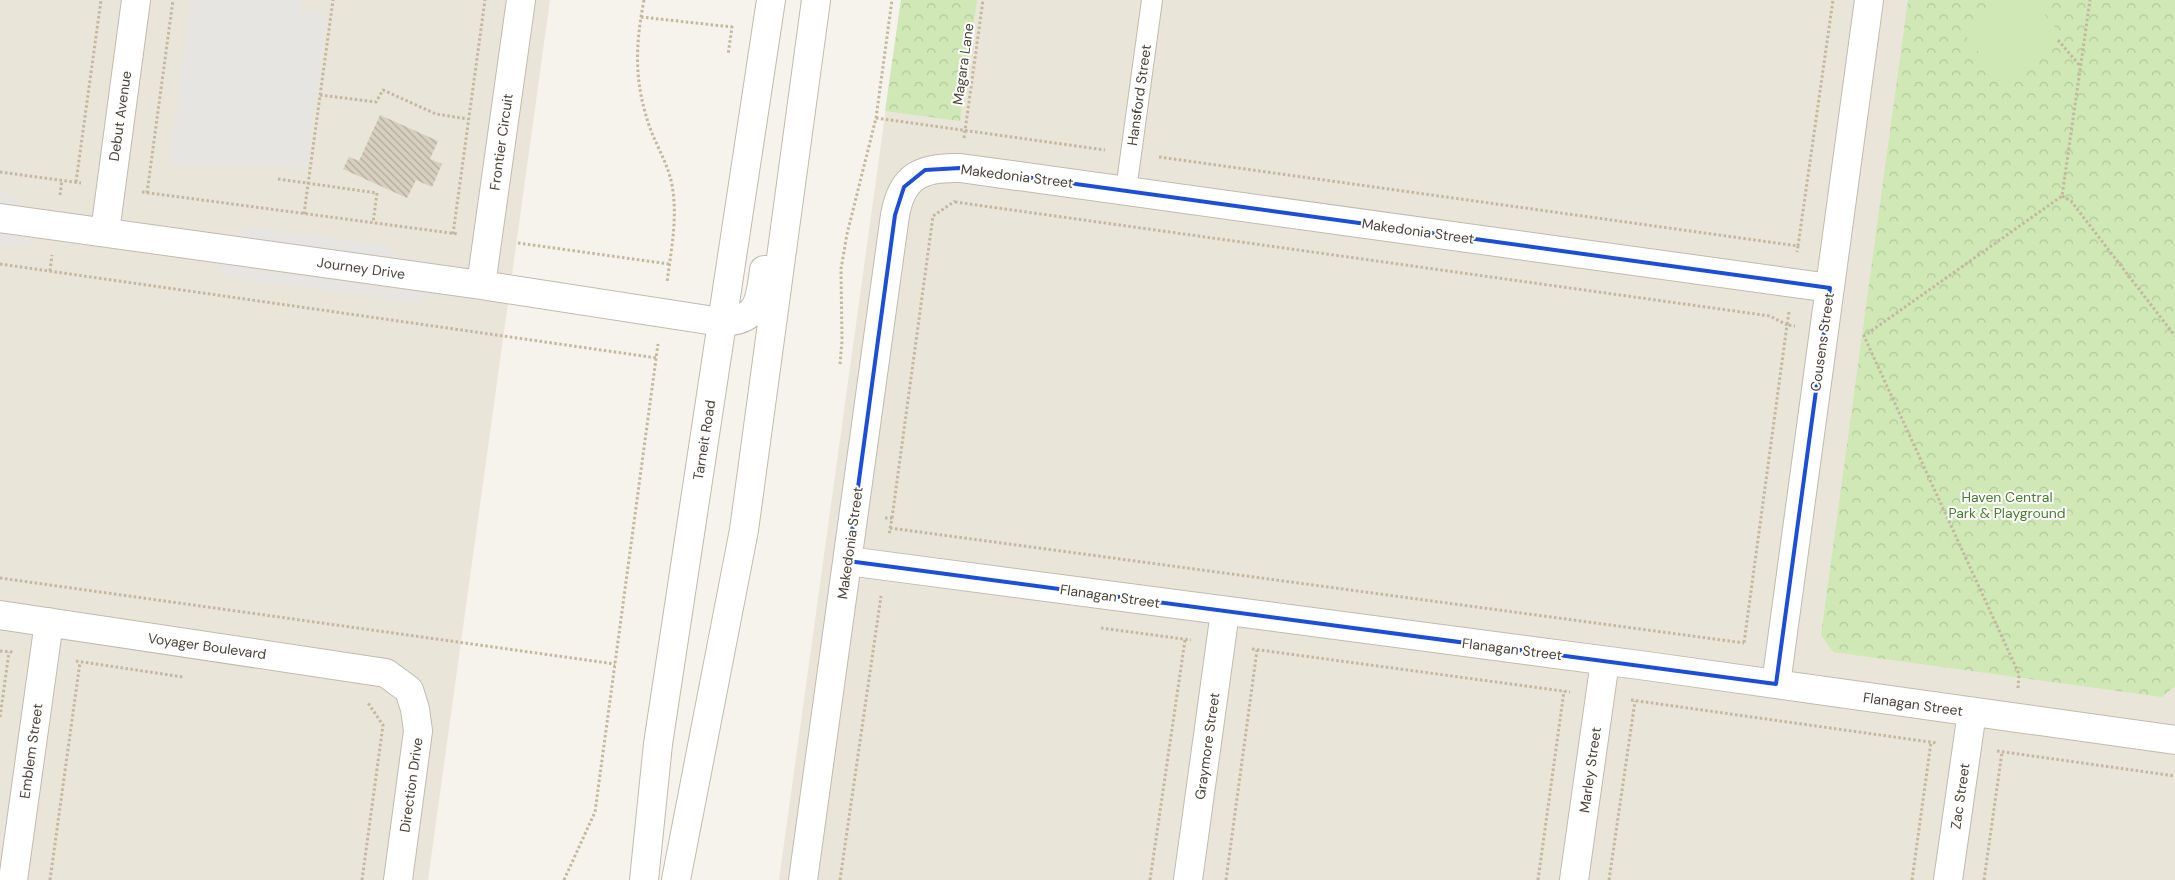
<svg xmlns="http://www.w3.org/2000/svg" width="2175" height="880" font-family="'DM Sans',sans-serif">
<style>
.residential{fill:#e9e5d9}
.forest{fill:url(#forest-crowns)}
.pitch{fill:#cfe8b5}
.parking{fill:#e7e5e2}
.building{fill:url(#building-back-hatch)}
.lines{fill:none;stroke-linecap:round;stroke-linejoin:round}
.service-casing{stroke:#c1bbad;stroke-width:22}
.minor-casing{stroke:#c1bbad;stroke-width:30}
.tertiary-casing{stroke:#c1bbad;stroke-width:30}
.path{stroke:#c2b89f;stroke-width:3;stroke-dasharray:2.5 2.5;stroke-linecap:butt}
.service{stroke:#fff;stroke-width:20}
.minor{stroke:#fff;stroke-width:28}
.tertiary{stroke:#fff;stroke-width:28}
.marked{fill:none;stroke:#1d4ed8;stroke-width:4;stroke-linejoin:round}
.labels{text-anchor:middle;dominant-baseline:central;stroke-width:4;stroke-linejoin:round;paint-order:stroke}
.street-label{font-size:14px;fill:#494439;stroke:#fff}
.park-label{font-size:14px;fill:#467c2b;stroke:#fff}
</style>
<defs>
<pattern id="forest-crowns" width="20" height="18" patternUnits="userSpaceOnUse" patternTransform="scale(1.25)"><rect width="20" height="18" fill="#cfe8b5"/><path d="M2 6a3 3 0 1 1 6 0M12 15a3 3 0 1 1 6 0" fill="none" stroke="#b3c89c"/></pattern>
<pattern id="building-back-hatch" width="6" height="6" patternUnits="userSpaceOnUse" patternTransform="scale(1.25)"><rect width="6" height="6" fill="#d7cfc0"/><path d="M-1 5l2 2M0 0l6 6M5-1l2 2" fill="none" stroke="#b0aa9d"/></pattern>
</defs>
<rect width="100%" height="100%" fill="#f5f3eb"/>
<!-- residential -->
<path class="residential" d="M 0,0 L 550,0 L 428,880 L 0,880 Z
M 901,0 L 2175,0 L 2175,880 L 779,880 Z"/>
<!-- forest -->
<path class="forest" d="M 901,0 L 977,0 L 960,121 L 885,111 Z
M 1908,0 L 2175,0 L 2175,686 L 2162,697 L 1833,652 L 1821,635 Z"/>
<!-- pitch -->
<path class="pitch" d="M 2006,0 L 2033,0 L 2062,36 L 2003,82 L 1964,34 Z"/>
<!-- parking -->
<path class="parking" d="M 191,0 L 302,0 L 300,11 L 327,15 L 306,170 L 279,166 L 193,166 L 169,163 Z
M 0,191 L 12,194 L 23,206 L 0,203 Z
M 249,227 L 383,245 L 390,248 L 400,259 L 233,235 Z
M 0,234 L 37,239 L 25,247 L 0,245 Z
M 213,263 L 434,294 L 421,302 L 412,301 L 229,277 Z"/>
<!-- building -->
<path class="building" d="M 380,115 L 438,141 L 430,159 L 442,164 L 432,187 L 416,180 L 407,198 L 343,169 L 349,157 L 359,161 Z"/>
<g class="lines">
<!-- service casing -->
<g class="service-casing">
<path id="service" d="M 1126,190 L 1152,0"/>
</g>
<!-- minor casing -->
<g class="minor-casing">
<path id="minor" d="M 0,218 L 481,285 L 721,322
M 105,232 L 136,0
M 481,285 L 521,0
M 848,561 L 1647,666 L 2175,740
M 0,615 L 386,673 L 409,690 L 415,709 L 418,731 L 398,880
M 1776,684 L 1869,0
M 13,880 L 49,622
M 803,880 L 895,215 C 902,176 921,167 960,168 L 1830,288
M 1188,880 L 1225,612
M 1574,880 L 1605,661
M 1948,880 L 1972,712"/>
</g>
<!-- tertiary casing -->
<g class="tertiary-casing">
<path id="tertiary" d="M 721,322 C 759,321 760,301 764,270
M 644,880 L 658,744 L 771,0
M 676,880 L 744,530 L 816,0"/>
</g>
<!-- path -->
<path class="path" d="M 644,0 C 635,47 634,82 650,128 C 657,147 668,164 672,185 C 678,218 671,250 667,283
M 641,17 L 732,27 L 728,55
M 2058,40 L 2080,66
M 320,95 L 376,102 L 383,90 L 436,114 L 468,119
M 876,118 L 1105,150
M 964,138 L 983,0
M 1159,157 L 1798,246 L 1797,252
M 0,172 L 81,183
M 278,179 L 377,193 L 373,223
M 76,182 L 101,0
M 142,192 L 458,234
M 147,193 L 173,0
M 60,195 L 62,180
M 2062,196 L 2071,201 L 2175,336
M 955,202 L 1770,316 L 1787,325 L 1744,643
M 304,214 L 333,0
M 453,234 L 485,0
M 518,243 L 669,264
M 1798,246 L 1833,0
M 0,264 L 657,358
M 50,271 L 52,255
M 1789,312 L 1787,325 L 1795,326
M 840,364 L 842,341 L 841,269 L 847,234 L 876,118 L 892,0
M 885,518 L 892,518 L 889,535
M 892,518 L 933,216 L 955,201
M 890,528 L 1744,643
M 0,578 L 615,664
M 1101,628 L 1191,640
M 1252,649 L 1570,692
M 0,651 L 13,652
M 76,661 L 183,677
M 2018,688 L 2019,674 L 1864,336 L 2062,196 L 2090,0
M 1631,700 L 1937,743
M 0,717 L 9,652
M 1997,751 L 2175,776
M 50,880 L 80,662
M 362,880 L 383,725 L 368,703
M 564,880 L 595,812 L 658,344
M 840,880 L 881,596
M 1150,880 L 1185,640
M 1226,880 L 1257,650
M 1538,880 L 1564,691
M 1609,880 L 1635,701
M 1912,880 L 1931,742
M 1984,880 L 2002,752"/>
<!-- service -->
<use href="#service" class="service"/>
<!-- minor -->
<use href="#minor" class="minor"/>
<!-- tertiary -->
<use href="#tertiary" class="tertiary"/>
</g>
<!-- marked area -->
<path class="marked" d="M 960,168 L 1830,288 L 1776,684 L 848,561 L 895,215 L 904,187 L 925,170 Z"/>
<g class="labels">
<!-- street labels -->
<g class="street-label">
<text transform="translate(963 64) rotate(-82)">Magara Lane</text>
<text transform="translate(1139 95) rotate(-82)">Hansford Street</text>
<text transform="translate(120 116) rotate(-82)">Debut Avenue</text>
<text transform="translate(501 142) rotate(-82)">Frontier Circuit</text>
<text transform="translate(1017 176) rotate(7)">Makedonia Street</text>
<text transform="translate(1418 231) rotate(8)">Makedonia Street</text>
<text transform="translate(361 268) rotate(8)">Journey Drive</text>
<text transform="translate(1822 342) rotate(-82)">Cousens Street</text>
<text transform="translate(704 440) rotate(-81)">Tarneit Road</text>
<text transform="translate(850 543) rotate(-82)">Makedonia Street</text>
<text transform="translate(1110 596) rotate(8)">Flanagan Street</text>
<text transform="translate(207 646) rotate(8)">Voyager Boulevard</text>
<text transform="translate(1512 649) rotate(7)">Flanagan Street</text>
<text transform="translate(1913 704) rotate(8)">Flanagan Street</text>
<text transform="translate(1207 746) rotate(-82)">Graymore Street</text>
<text transform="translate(31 751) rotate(-82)">Emblem Street</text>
<text transform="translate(1590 770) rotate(-82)">Marley Street</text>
<text transform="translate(411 785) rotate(-82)">Direction Drive</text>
<text transform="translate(1960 796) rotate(-82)">Zac Street</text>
</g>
<!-- park labels -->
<g class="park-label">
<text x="2007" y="497">Haven Central<tspan x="2007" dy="16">Park &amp; Playground</tspan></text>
</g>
</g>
</svg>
